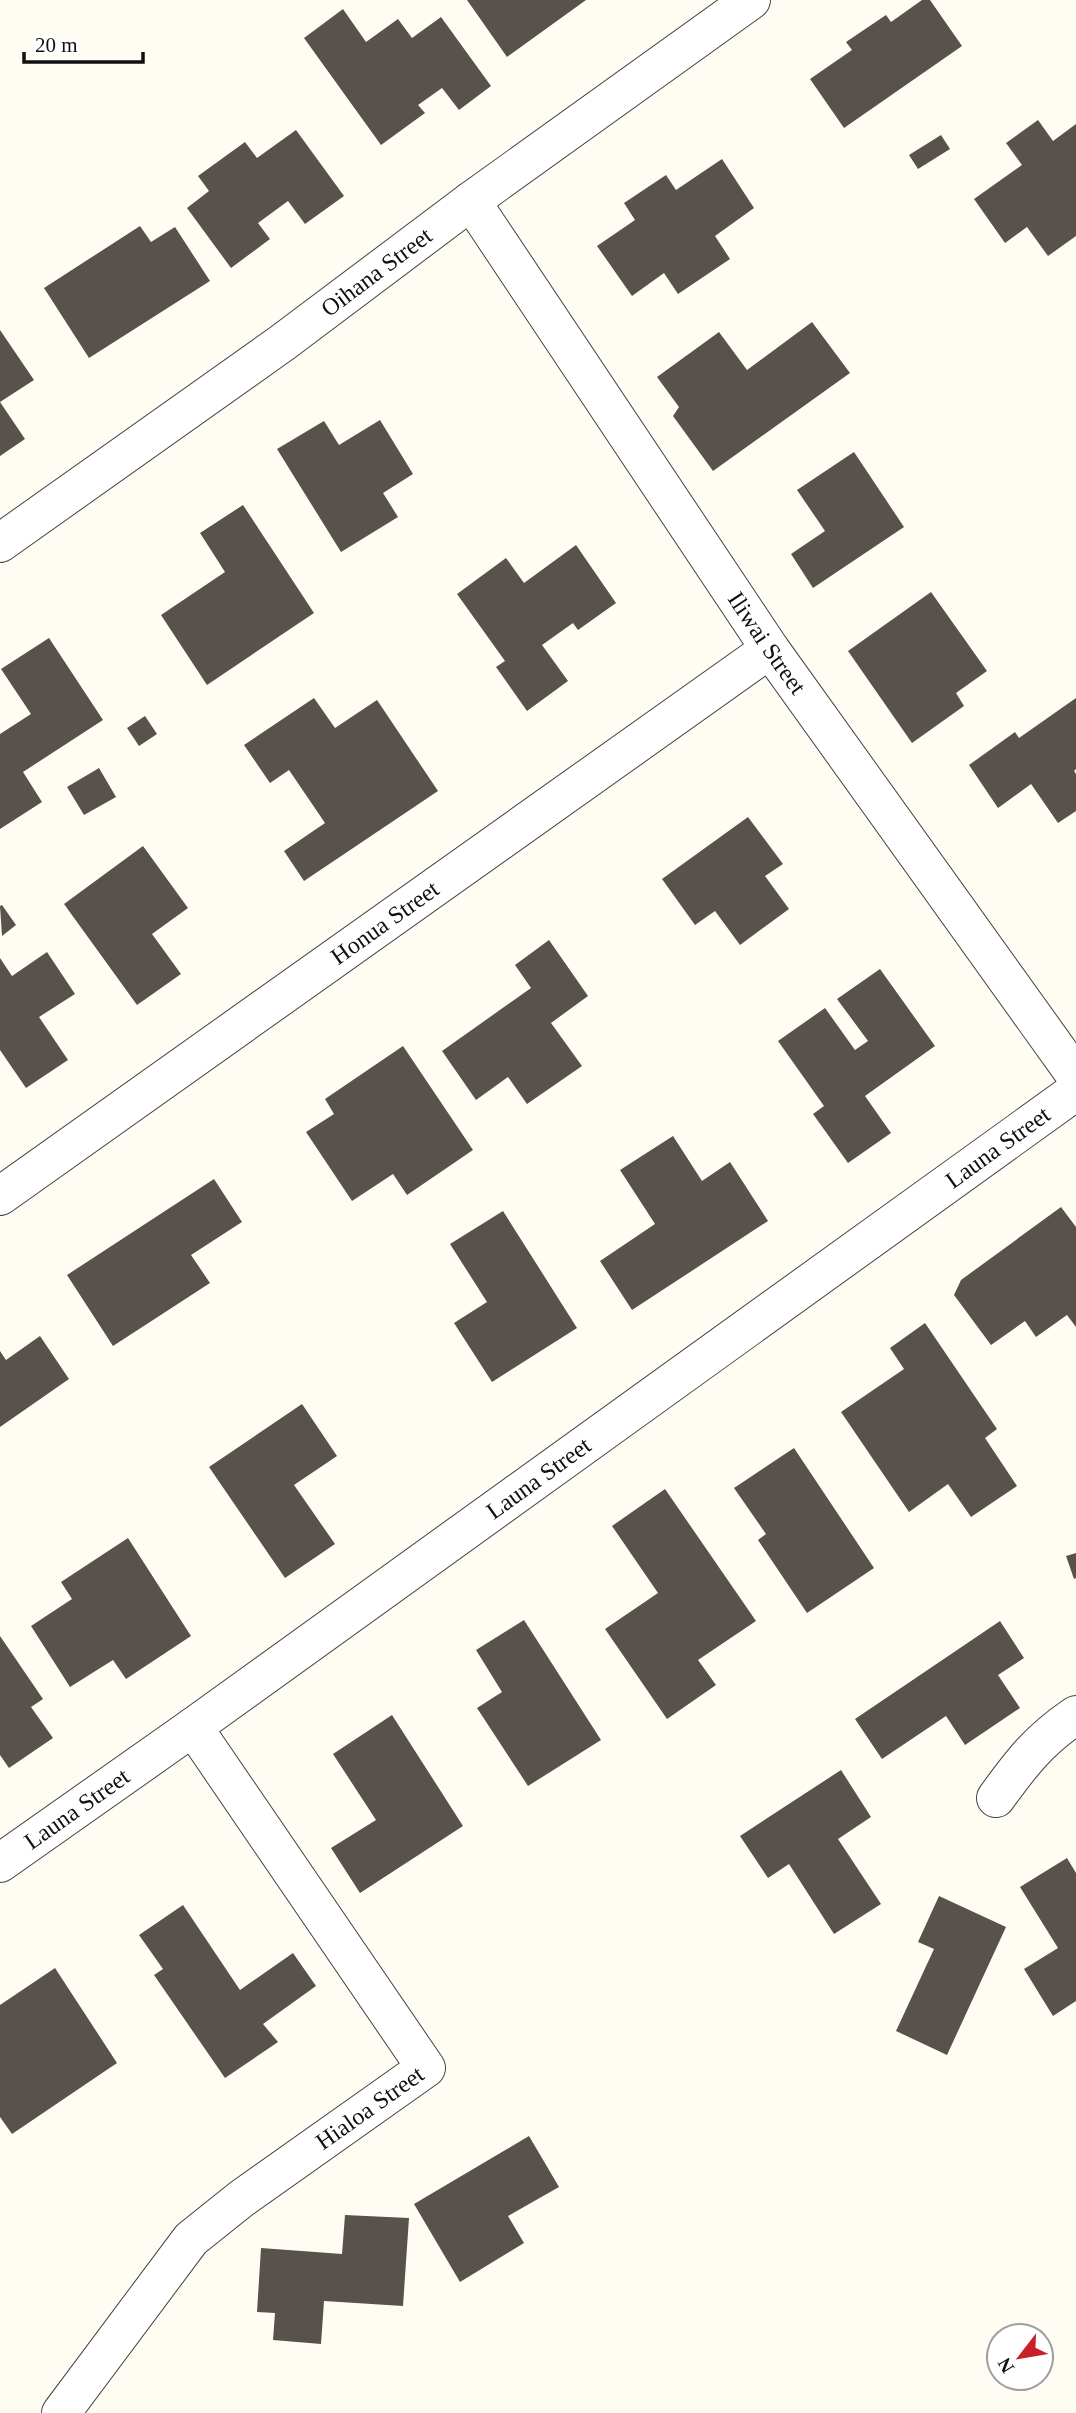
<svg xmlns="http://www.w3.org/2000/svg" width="1076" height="2413" font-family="Georgia,serif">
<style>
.building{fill:#59514c}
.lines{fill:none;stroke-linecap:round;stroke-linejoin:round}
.minor-casing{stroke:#434343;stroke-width:40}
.minor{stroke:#fff;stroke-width:38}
.labels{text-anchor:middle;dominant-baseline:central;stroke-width:7;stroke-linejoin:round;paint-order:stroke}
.street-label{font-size:24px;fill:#101010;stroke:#fff}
</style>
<rect width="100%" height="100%" fill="#fffdf3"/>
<!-- building -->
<path class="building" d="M 467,0 L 586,0 L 507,57 Z
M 922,0 L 930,0 L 962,46 L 844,128 L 810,79 L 852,50 L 846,42 L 886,15 L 891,22 Z
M 343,9 L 366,42 L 398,19 L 412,38 L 441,17 L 491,86 L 459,110 L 442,88 L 418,105 L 425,113 L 381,145 L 304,38 Z
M 1038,120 L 1053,141 L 1076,124 L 1076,236 L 1048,256 L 1027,227 L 1005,243 L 974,199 L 1022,165 L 1006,143 Z
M 296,130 L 344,196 L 305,224 L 288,201 L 258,223 L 270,239 L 231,268 L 187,208 L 209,191 L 198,176 L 245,142 L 257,158 Z
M 941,135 L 950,149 L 918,169 L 909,155 Z
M 722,159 L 754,208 L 715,236 L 730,259 L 678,294 L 664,273 L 632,296 L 597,246 L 635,220 L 624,203 L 666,175 L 676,190 Z
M 140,226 L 151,242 L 175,227 L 210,281 L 89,358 L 44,288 Z
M 812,322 L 850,373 L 713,471 L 673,416 L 679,407 L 657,377 L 719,332 L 747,370 Z
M 0,330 L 34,380 L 0,402 L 25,439 L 0,456 Z
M 380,420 L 413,474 L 383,493 L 398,517 L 341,552 L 277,449 L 324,421 L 339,445 Z
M 854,452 L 904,527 L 813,588 L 791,554 L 825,531 L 797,490 Z
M 243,505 L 314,613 L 207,685 L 161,615 L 225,572 L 200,533 Z
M 576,545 L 616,603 L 578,630 L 573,623 L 542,645 L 568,681 L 527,711 L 496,667 L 505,661 L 457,594 L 506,558 L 524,583 Z
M 931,592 L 987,671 L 956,693 L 964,706 L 912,743 L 848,651 Z
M 49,638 L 103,720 L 23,772 L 42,802 L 0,829 L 0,734 L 31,714 L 1,669 Z
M 314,698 L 335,728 L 377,700 L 438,791 L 304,881 L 284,851 L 325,823 L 289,770 L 270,783 L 244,745 Z
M 1076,698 L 1076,769 L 1074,771 L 1076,774 L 1076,811 L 1058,823 L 1031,784 L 998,808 L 969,765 L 1015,732 L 1019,738 Z
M 145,716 L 157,734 L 139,746 L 127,728 Z
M 99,768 L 116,797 L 84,815 L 67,787 Z
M 748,817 L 783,864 L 765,876 L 789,909 L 740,945 L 715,911 L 695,925 L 662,879 Z
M 143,846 L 188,908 L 152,934 L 181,974 L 137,1005 L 64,904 Z
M 2,905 L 16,925 L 2,936 L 0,906 Z
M 549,940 L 588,996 L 551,1023 L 582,1066 L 527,1104 L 508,1077 L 476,1100 L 442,1051 L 531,988 L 515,965 Z
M 47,952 L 75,994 L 39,1017 L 68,1060 L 26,1088 L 0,1050 L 0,958 L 12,976 Z
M 880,969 L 935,1046 L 865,1096 L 891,1133 L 848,1163 L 813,1114 L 824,1106 L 778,1041 L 825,1008 L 855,1050 L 868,1041 L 837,999 Z
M 403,1046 L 473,1150 L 407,1195 L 393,1174 L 352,1201 L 306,1132 L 334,1114 L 325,1099 Z
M 673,1136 L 702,1181 L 730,1162 L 768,1221 L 632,1310 L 600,1261 L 655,1224 L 620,1170 Z
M 214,1179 L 242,1222 L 191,1255 L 210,1283 L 113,1346 L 67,1275 Z
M 1061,1207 L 1076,1227 L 1076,1327 L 1067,1315 L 1036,1337 L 1025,1321 L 991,1345 L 954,1295 L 961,1280 Z
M 503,1211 L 577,1328 L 492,1382 L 454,1323 L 487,1302 L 450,1244 Z
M 925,1323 L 997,1429 L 985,1438 L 1017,1486 L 971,1517 L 948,1484 L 909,1512 L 841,1412 L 904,1369 L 890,1348 Z
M 40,1336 L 69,1379 L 0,1427 L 0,1351 L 6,1360 Z
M 302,1404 L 337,1456 L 294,1485 L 335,1544 L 285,1578 L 209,1467 Z
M 794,1448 L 874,1568 L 807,1613 L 758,1540 L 766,1534 L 734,1488 Z
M 665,1489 L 756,1621 L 698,1660 L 716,1685 L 667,1719 L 605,1629 L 658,1593 L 612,1526 Z
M 128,1538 L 191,1636 L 126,1679 L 113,1660 L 70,1687 L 31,1626 L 72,1599 L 61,1582 Z
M 1076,1553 L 1076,1578 L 1074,1579 L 1066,1556 Z
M 524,1620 L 601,1740 L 528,1786 L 477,1708 L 502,1692 L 476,1650 Z
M 1000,1621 L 1024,1658 L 998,1675 L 1020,1708 L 965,1745 L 946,1716 L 882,1759 L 855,1719 Z
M 0,1636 L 43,1699 L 31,1707 L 53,1738 L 9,1768 L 0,1755 Z
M 392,1715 L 463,1826 L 360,1893 L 331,1848 L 376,1820 L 333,1754 Z
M 841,1770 L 871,1817 L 838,1839 L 881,1904 L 834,1934 L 789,1864 L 768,1878 L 740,1836 Z
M 1067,1858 L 1076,1873 L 1076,2001 L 1053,2016 L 1024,1969 L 1058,1948 L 1020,1887 Z
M 939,1896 L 1006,1927 L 947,2055 L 896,2031 L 934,1949 L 918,1942 Z
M 183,1905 L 240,1990 L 293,1953 L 316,1986 L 263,2024 L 278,2042 L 225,2078 L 154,1975 L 163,1969 L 139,1935 Z
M 55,1968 L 117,2063 L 12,2134 L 0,2117 L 0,2005 Z
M 529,2136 L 559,2187 L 508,2216 L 524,2243 L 460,2282 L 414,2204 Z
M 345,2215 L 409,2218 L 403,2306 L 324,2301 L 321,2344 L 273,2340 L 275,2313 L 257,2312 L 261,2248 L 342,2254 Z"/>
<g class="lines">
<!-- minor casing -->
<g class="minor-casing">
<g id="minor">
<path id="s1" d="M 471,201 L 770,649 L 1076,1076"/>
<path id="s2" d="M 0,543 L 282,343 L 471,201 L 751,0"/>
<path id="s3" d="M 0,1196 L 770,649"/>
<path d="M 996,1798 C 1022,1762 1039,1740 1076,1715"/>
<path id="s4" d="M 0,1863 L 193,1727 L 1076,1091"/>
<path id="s5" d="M 61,2413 L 191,2239 L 241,2199 L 426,2068 L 193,1727"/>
</g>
</g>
<!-- minor -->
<use href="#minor" class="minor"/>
</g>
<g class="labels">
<!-- street labels -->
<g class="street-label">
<text stroke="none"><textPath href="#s2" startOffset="464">Oihana Street</textPath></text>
<text stroke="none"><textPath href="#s1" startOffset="532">Iliwai Street</textPath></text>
<text stroke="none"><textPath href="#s3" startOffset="472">Honua Street</textPath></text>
<text stroke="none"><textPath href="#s4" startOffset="1228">Launa Street</textPath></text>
<text stroke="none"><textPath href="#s4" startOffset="662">Launa Street</textPath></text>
<text stroke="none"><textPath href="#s4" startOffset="94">Launa Street</textPath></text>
<text stroke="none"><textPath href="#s5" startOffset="439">Hialoa Street</textPath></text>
</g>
</g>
<!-- north arrow -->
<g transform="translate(1020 2357) rotate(239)"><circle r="33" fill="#ffffff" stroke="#9f9f9f" stroke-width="2"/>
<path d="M0-5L12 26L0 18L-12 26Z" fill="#c72127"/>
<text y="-10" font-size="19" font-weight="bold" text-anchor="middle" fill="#101010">N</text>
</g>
<!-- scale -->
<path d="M24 52v10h119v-10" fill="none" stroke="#101010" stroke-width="3.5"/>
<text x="35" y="52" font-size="21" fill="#101010" stroke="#ffffff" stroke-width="5" paint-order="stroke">20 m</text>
</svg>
